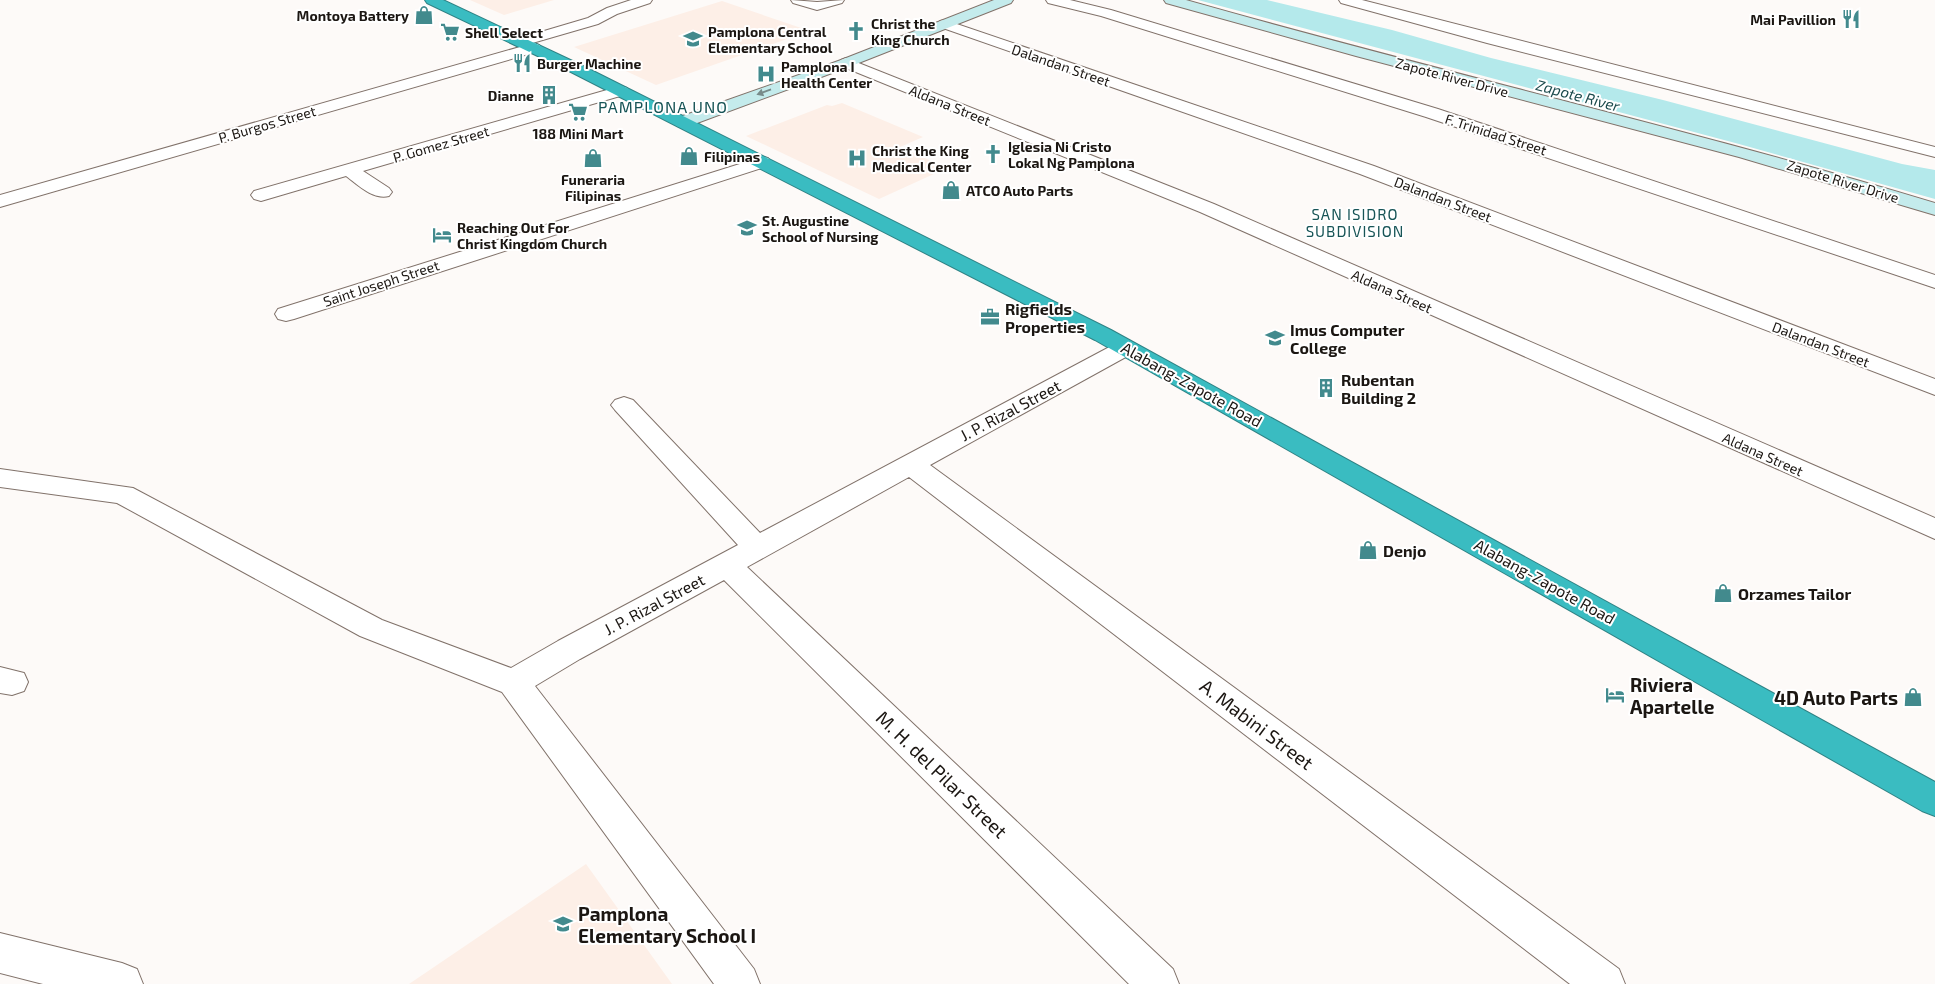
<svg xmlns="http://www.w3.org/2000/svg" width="1935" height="984" font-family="'Exo 2',sans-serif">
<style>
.built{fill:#fdefe7}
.water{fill:#b4e9eb}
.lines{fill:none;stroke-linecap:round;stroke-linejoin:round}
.street-casing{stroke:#81726a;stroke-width:2}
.secondary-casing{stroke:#81726a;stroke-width:2}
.highway-casing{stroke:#2f8284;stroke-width:2}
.street{fill:#fff;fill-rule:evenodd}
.secondary{fill:#c4ebec;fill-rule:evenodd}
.highway{fill:#3abcc1;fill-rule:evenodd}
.oneway{fill:#788b8a}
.labels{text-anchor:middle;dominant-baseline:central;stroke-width:4;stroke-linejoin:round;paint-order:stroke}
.far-poi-label{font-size:14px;font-weight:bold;fill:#1b1612;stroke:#fff;text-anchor:start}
.far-street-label{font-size:14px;fill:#1b1612;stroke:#fff}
.far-water-label{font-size:15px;font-style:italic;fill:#1b4a4c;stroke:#fff}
.far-neighbourhood-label{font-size:15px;letter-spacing:1px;fill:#175456;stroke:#fff}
.far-quarter-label{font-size:16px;letter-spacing:1px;fill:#175456;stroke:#fff}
.poi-label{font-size:16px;font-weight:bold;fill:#1b1612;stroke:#fff;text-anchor:start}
.street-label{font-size:16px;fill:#1b1612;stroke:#fff}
.near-poi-label{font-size:19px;font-weight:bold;fill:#1b1612;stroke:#fff;text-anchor:start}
.near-street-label{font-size:19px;fill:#1b1612;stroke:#fff}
</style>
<rect width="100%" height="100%" fill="#fdfaf8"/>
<!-- built -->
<path class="built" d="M 470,0 L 554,0 L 504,15 Z
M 722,1 L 810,31 L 656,85 L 574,47 Z
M 842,103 L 923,137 L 900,147 L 947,168 L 879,199 L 746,136 L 827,105 L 832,106 Z
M 586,864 L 672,984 L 409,984 Z"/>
<!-- water -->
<path class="water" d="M 1198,0 L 1267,0 L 1392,30 L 1491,58 L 1663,100 L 1902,164 L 1935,170 L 1935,199 L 1739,144 Z"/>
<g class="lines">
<!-- street casing -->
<g class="street-casing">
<path id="street" d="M 631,0 L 652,0 L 650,3 L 617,14 L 598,24 L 522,46 L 517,45 L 515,42 L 517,39 L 588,18 L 607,8 Z
M 791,0 L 817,2 L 844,0 L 842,3 L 817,10 L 793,3 Z
M 1046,0 L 1070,0 L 1111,10 L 1438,109 L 1935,275 L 1935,288 L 1426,117 L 1101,16 L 1048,3 Z
M 1339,0 L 1362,0 L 1935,147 L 1935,157 L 1487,43 L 1341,3 Z
M 945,20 L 1374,166 L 1935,379 L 1935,395 L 1360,174 L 940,27 L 938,24 L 940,21 Z
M 534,43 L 539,45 L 542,48 L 539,51 L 0,207 L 0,195 Z
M 846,58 L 1214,204 L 1935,518 L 1935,539 L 1200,212 L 841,66 L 838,63 L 841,60 Z
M 621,86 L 627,88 L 629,91 L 627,94 L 363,171 L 389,188 L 392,192 L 389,196 C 373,200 358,185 346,176 L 261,201 L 254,199 L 251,195 L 254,191 Z
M 762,157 L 768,158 L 771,162 L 768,166 L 294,319 L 286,321 L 278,319 L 275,314 L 278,309 Z
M 1125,341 L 1133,343 L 1137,348 L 1133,353 L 930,465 L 1619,969 L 1625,984 L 1570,984 L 909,477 L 747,567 L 1173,969 L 1179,984 L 1129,984 L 724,580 L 580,659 L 535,686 L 754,969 L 760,984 L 714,984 L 502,692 L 360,636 L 117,503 L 0,487 L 0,469 L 133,488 L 382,620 L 511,668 L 558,641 L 738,545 L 615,410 L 611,405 L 615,400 L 624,397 L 633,400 L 760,533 L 1117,343 Z
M 0,667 L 24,673 L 28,682 L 24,691 L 12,695 L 0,693 Z
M 0,933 L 122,963 L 137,969 L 143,984 L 43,984 L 0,973 Z"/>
</g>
<!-- secondary casing -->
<g class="secondary-casing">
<path id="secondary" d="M 994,0 L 1013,0 L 1011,3 L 851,66 L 689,126 L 683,127 L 677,126 L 674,122 L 677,118 L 841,60 Z
M 1164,0 L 1186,0 C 1435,71 1687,128 1935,203 L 1935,215 L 1739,157 L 1356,56 L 1166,3 Z"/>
</g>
<!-- highway casing -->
<g class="highway-casing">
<path id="highway" d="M 425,0 L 443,0 L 581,65 L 1111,330 L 1935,782 L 1935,816 L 1922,811 L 1095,340 L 569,71 L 427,3 Z"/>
</g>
<!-- street -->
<use href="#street" class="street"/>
<!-- secondary -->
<use href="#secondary" class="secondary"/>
<!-- highway -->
<use href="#highway" class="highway"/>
</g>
<!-- one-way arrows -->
<defs><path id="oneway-solid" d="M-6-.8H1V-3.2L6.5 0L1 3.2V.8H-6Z" transform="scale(1.25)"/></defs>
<use class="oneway" href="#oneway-solid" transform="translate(764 92) rotate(160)"/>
<!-- icons -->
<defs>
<g id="shop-bare" transform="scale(1.5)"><path d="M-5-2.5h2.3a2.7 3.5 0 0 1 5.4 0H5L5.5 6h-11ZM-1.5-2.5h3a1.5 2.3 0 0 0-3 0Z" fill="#428a8d" stroke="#fff" stroke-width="2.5" paint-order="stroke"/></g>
<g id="restaurant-bare" transform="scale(1.5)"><path d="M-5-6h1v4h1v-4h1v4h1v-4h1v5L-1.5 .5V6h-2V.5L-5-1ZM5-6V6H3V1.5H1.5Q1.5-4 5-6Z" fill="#428a8d" stroke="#fff" stroke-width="2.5" paint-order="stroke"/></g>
<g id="church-bare" transform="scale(1.5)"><path d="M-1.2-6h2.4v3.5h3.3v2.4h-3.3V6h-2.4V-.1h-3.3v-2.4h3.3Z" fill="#428a8d" stroke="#fff" stroke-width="2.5" paint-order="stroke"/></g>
<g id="supermarket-bare" transform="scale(1.5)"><path d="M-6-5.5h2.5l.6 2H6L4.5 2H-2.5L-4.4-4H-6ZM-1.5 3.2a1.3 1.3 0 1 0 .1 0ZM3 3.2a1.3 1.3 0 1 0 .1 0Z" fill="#428a8d" stroke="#fff" stroke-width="2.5" paint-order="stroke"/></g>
<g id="school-bare" transform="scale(1.5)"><path d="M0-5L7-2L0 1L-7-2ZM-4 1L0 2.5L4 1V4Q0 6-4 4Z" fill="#428a8d" stroke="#fff" stroke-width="2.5" paint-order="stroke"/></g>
<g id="hospital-bare" transform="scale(1.5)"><path d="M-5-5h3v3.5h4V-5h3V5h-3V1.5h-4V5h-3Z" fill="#428a8d" stroke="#fff" stroke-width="2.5" paint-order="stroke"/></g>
<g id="building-bare" transform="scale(1.5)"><path d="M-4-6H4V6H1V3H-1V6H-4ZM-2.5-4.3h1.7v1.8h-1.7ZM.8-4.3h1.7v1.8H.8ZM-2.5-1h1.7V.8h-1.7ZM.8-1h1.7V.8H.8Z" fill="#428a8d" stroke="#fff" stroke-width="2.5" paint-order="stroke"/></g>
<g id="university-bare" transform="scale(1.5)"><path d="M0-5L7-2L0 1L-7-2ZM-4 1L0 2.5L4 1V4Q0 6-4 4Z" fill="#428a8d" stroke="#fff" stroke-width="2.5" paint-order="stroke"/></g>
<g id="hotel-bare" transform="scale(1.5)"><path d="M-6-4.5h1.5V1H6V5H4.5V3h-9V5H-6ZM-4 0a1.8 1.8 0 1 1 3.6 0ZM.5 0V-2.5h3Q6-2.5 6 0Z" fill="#428a8d" stroke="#fff" stroke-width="2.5" paint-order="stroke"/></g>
<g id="office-bare" transform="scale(1.5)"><path d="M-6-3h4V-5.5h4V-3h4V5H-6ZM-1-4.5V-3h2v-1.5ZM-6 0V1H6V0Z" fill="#428a8d" stroke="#fff" stroke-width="2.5" paint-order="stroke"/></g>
</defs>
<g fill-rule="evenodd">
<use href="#shop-bare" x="424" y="15"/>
<use href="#restaurant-bare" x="1851" y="19"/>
<use href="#church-bare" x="856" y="31"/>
<use href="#supermarket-bare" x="450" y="32"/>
<use href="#school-bare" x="693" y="39"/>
<use href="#restaurant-bare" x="522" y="63"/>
<use href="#hospital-bare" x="766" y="74"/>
<use href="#building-bare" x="549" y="95"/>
<use href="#supermarket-bare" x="578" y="112"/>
<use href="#church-bare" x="993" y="154"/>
<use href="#shop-bare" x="689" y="156"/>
<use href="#shop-bare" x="593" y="158"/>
<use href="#hospital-bare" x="857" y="158"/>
<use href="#shop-bare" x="951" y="190"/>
<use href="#university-bare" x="747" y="228"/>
<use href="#hotel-bare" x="442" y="235"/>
<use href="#office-bare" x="990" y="317"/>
<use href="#university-bare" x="1275" y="338"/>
<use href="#building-bare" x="1326" y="388"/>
<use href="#shop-bare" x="1368" y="550"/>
<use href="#shop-bare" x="1723" y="593"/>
<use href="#hotel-bare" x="1615" y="695"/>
<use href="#shop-bare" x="1913" y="697"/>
<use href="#school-bare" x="563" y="924"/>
</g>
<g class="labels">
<!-- far-poi labels -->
<g class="far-poi-label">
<text x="409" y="15" text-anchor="end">Montoya Battery</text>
<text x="1836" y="19" text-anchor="end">Mai Pavillion</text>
<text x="871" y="23">Christ the<tspan x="871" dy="16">King Church</tspan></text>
<text x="708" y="31">Pamplona Central<tspan x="708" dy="16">Elementary School</tspan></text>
<text x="465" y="32">Shell Select</text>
<text x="537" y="63">Burger Machine</text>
<text x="781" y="66">Pamplona I<tspan x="781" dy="16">Health Center</tspan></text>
<text x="534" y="95" text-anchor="end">Dianne</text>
<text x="578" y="133" text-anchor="middle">188 Mini Mart</text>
<text x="1008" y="146">Iglesia Ni Cristo<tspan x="1008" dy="16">Lokal Ng Pamplona</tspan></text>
<text x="872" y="150">Christ the King<tspan x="872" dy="16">Medical Center</tspan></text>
<text x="704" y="156">Filipinas</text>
<text x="593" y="179" text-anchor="middle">Funeraria<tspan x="593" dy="16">Filipinas</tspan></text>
<text x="966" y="190">ATCO Auto Parts</text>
<text x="762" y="220">St. Augustine<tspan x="762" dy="16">School of Nursing</tspan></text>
<text x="457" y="227">Reaching Out For<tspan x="457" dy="16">Christ Kingdom Church</tspan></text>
</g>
<!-- far-street labels -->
<g class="far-street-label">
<text transform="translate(1061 65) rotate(19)">Dalandan Street</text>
<text transform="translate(1452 77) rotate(15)">Zapote River Drive</text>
<text transform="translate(950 105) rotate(22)">Aldana Street</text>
<text transform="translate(267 124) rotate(-16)">P. Burgos Street</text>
<text transform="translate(1496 134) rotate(18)">F. Trinidad Street</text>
<text transform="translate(441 144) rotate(-16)">P. Gomez Street</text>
<text transform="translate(1843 181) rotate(17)">Zapote River Drive</text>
<text transform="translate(1443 199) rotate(21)">Dalandan Street</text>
<text transform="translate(381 283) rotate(-18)">Saint Joseph Street</text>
<text transform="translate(1392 291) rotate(24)">Aldana Street</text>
<text transform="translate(1821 344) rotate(21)">Dalandan Street</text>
<text transform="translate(1763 454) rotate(24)">Aldana Street</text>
</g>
<!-- far-water labels -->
<g class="far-water-label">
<text transform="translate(1578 95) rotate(15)">Zapote River</text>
</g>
<!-- far-neighbourhood labels -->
<g class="far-neighbourhood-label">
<text x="1355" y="214">SAN ISIDRO<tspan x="1355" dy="17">SUBDIVISION</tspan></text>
</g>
<!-- far-quarter labels -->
<g class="far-quarter-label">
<text x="663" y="106">PAMPLONA UNO</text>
</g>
<!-- poi labels -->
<g class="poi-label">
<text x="1005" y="308">Rigfields<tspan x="1005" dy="18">Properties</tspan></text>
<text x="1290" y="329">Imus Computer<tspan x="1290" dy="18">College</tspan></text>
<text x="1341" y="379">Rubentan<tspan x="1341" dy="18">Building 2</tspan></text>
<text x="1383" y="550">Denjo</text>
<text x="1738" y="593">Orzames Tailor</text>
</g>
<!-- street labels -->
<g class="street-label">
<text transform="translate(1192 384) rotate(29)">Alabang-Zapote Road</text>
<text transform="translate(1010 410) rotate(-28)">J. P. Rizal Street</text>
<text transform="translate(1545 581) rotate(29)">Alabang-Zapote Road</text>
<text transform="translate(654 604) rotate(-28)">J. P. Rizal Street</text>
</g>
<!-- near-poi labels -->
<g class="near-poi-label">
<text x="1630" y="684">Riviera<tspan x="1630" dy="22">Apartelle</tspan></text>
<text x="1898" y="697" text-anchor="end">4D Auto Parts</text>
<text x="578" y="913">Pamplona<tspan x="578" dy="22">Elementary School I</tspan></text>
</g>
<!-- near-street labels -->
<g class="near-street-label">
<text transform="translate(1257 724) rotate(37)">A. Mabini Street</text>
<text transform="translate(942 774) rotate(44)">M. H. del Pilar Street</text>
</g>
</g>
</svg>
